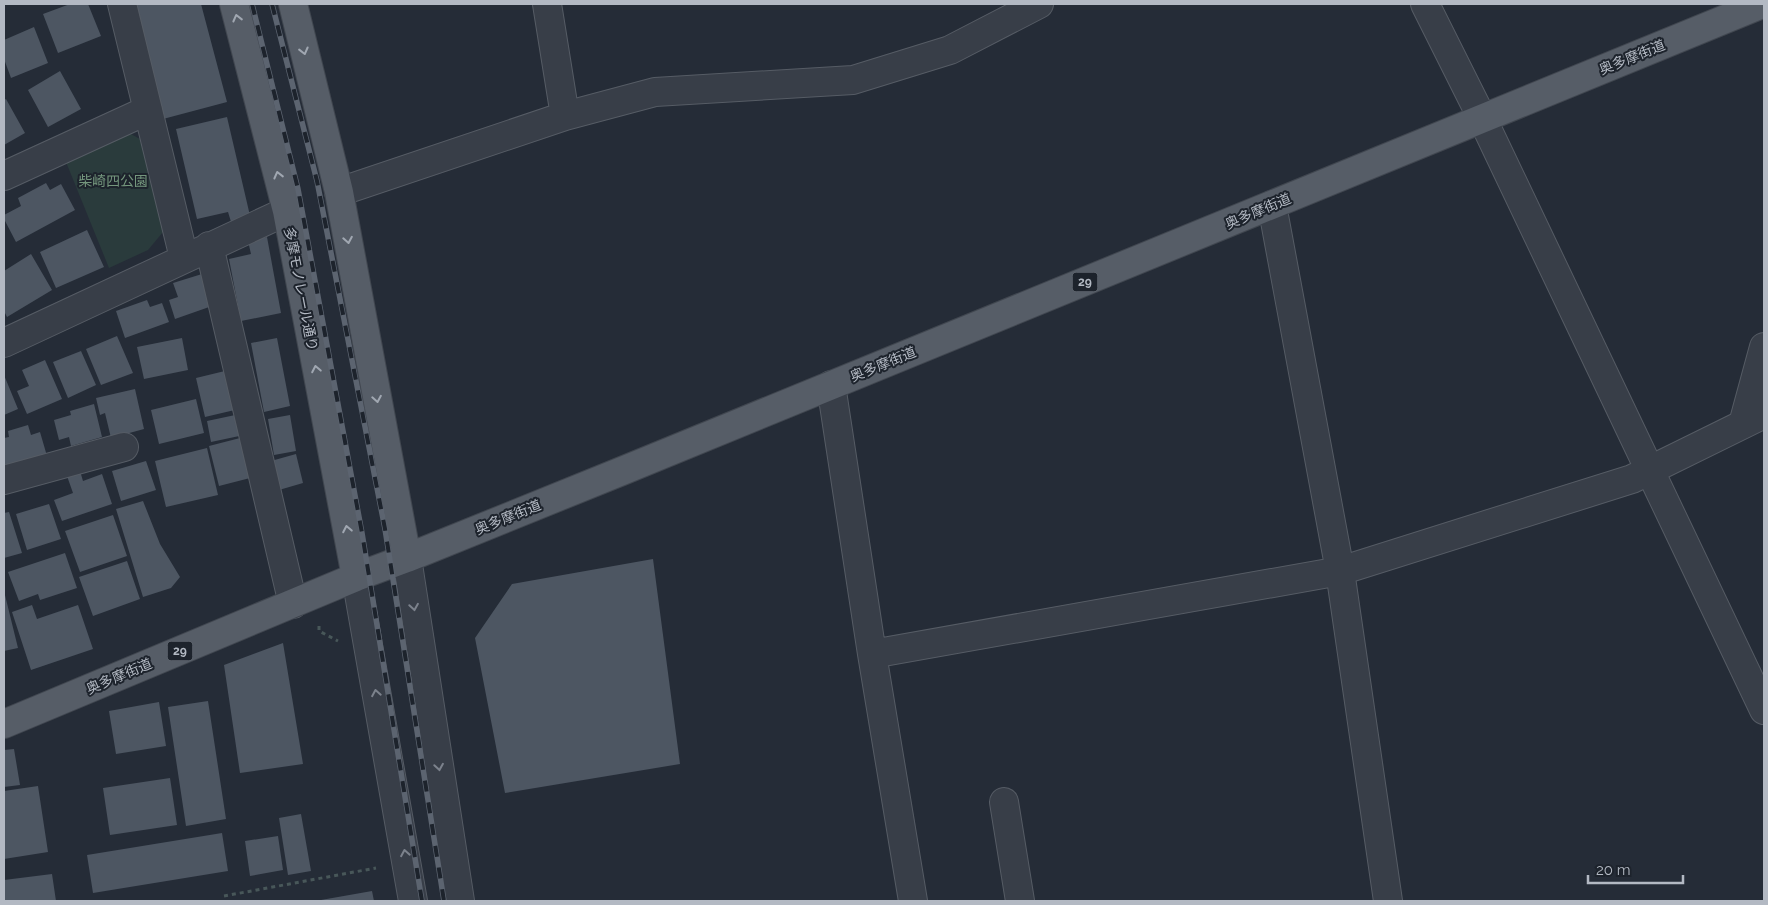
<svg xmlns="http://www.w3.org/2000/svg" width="1768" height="905" font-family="Raleway,'Noto Sans JP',sans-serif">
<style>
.green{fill:#2a3b3c}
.building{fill:#4d5662}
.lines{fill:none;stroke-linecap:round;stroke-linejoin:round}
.minor-casing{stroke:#565c65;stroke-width:30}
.major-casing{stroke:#414750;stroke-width:30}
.path{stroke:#485759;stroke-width:3;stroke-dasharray:4 4;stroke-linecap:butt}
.minor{stroke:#383e48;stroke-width:28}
.major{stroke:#565d67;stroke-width:28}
.rail-casing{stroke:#5c6470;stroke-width:5.5}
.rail{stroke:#1d232c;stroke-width:4;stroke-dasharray:11;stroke-linecap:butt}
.oneway{stroke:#a0a7b1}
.oneway2{stroke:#7c828c}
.labels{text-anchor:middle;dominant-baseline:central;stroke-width:4;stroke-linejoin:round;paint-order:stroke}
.shield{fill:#1d232c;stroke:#868c96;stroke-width:1}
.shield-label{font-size:12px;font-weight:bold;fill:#b3b9c3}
.street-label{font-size:14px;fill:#b3b9c3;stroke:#1d232c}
.park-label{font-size:14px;fill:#74967d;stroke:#1d232c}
</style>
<rect width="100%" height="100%" fill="#252c37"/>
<!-- green -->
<path class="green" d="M 129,133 L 140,139 L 163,232 L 148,250 L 109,268 L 66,162 Z"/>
<!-- building -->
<path class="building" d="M 70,4 L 88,4 L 101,36 L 58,53 L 43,14 Z
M 133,4 L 201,4 L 227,102 L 163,119 Z
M 34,27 L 48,63 L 11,78 L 4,59 L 4,40 Z
M 60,71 L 81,109 L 48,127 L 28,90 Z
M 6,99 L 25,133 L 4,145 L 4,100 Z
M 227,117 L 251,220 L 232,225 L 228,212 L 197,219 L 176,129 Z
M 46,183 L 50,190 L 61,184 L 75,210 L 16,242 L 4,219 L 4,215 L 21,206 L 18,198 Z
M 87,230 L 104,267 L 56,288 L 40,252 Z
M 267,237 L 281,313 L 241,321 L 229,259 L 251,254 L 248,241 Z
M 31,254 L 52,290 L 7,317 L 4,311 L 4,271 Z
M 202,274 L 212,306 L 175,319 L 169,300 L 178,297 L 173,283 Z
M 147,300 L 150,307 L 162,303 L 169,322 L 125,338 L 116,311 Z
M 117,336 L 133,373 L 101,385 L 86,349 Z
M 182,338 L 188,370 L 144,379 L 137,347 Z
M 277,338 L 290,406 L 264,412 L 251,343 Z
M 81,351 L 96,385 L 68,398 L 53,362 Z
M 45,360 L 62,399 L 27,414 L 17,391 L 29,386 L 22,370 Z
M 229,370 L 239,409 L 205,417 L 196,378 Z
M 4,375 L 18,409 L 4,415 Z
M 135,389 L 144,429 L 111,438 L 105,413 L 100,415 L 96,398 Z
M 196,399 L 204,433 L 159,444 L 151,410 Z
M 94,404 L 102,437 L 71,446 L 69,437 L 59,440 L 54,420 L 71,415 L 70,411 Z
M 240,414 L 244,435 L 211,442 L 207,421 Z
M 290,415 L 296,451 L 274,455 L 268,419 Z
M 28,425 L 31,435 L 40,432 L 47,456 L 4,470 L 4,438 L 9,437 L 8,431 Z
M 244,437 L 254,477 L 219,486 L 209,446 Z
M 207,448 L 218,495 L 166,507 L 155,461 Z
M 296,454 L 303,483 L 279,490 L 271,461 Z
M 146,461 L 156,490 L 121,501 L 112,471 Z
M 80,471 L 83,481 L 102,474 L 112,504 L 62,521 L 54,500 L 73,493 L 67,476 Z
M 143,501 L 160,544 L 180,577 L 171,588 L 143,597 L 116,509 Z
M 49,504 L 61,539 L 27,550 L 16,514 Z
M 9,512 L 22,553 L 4,558 L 4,513 Z
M 113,515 L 127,556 L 80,572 L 65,531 Z
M 65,553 L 77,588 L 40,600 L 38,594 L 19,601 L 8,572 Z
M 653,559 L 680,764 L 505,793 L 475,638 L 512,584 Z
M 127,561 L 140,599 L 93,616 L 79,577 Z
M 4,591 L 18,648 L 4,651 Z
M 32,605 L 37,619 L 78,605 L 93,649 L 31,670 L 12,612 Z
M 283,643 L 303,764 L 240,773 L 224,665 Z
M 208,701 L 226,819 L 186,826 L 168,707 Z
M 159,702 L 166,746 L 116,754 L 109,711 Z
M 14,749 L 20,785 L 4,787 L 4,750 Z
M 170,778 L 177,825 L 110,835 L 103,788 Z
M 38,786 L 48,852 L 4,859 L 4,791 Z
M 301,814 L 311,871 L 288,875 L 279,818 Z
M 222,833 L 228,871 L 93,893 L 87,855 Z
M 278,836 L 283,870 L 250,876 L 245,841 Z
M 52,874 L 56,901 L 4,901 L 4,880 Z
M 372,891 L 374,901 L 321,901 L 321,900 Z"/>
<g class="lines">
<!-- minor casing -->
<g class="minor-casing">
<path id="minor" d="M 122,4 L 184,258
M 547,4 L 565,116
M 1425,4 L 1482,118 L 1764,710
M 4,176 L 148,110
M 339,192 L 565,116 L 655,92 L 853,80 L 950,50 L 1039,4
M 1272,205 L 1340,571 L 1388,901
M 209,246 L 293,604
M 4,343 L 287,211
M 831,385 L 872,654 L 913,901
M 1743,424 L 1764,347
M 4,480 L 124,447
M 407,558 L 460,901
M 356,577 L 413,901
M 872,654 L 1340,571 L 1632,479 L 1764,414
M 1004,802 L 1020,901"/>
</g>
<!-- major casing -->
<g class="major-casing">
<path id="major" d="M 234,4 L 287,211 L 356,577
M 293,4 L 339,192 L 407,558
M 4,724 L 356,577 L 407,558 L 622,471 L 1762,4"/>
</g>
<!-- path -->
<path class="path" d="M 319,626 L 319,631 L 338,641
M 224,896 L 376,868"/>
<!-- minor -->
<use href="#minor" class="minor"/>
<!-- major -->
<use href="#major" class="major"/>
<!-- rail casing -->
<g class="rail-casing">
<path id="rail" d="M 252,4 L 298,189 L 362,533 L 422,901
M 272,4 L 317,181 L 385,529 L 444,901"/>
</g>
<!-- rail -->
<use href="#rail" class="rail"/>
</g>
<!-- one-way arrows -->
<defs><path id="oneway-chevron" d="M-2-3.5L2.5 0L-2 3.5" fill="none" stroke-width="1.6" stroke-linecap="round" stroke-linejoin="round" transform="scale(1.25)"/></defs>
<g class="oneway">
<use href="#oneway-chevron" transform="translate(237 18) rotate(-104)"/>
<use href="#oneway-chevron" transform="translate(304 51) rotate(76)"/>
<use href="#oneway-chevron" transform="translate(278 175) rotate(-104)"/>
<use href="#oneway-chevron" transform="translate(348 240) rotate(80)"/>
<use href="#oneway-chevron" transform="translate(316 369) rotate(-101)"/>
<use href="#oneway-chevron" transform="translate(377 399) rotate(80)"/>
<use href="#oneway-chevron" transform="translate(347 529) rotate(-101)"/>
</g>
<g class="oneway2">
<use href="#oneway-chevron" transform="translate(414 607) rotate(81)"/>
<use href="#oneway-chevron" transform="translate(376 693) rotate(-100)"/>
<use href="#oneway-chevron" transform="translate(439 767) rotate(81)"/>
<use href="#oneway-chevron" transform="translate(405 853) rotate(-100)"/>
</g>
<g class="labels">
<!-- shield labels -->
<g class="shield">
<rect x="1072.5" y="272.5" width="25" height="19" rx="4"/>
<rect x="167.5" y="641.5" width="25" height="19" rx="4"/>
</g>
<g class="shield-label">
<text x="1085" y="282">29</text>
<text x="180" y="651">29</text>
</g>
<!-- street labels -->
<g class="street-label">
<text transform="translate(1632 57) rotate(-22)">奥多摩街道</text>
<text transform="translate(1258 211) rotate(-23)">奥多摩街道</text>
<text transform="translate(301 289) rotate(79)">多摩モノレール通り</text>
<text transform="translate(883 364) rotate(-22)">奥多摩街道</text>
<text transform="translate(508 517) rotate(-22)">奥多摩街道</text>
<text transform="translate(119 676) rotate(-23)">奥多摩街道</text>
</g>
<!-- park labels -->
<g class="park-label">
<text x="113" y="181">柴崎四公園</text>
</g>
</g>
<!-- border -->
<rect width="1768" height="905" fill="none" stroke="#b3b9c3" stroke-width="10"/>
<!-- scale -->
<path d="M1588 875v8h95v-8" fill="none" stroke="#b3b9c3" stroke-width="2.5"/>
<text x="1596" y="875" font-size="15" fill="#b3b9c3" stroke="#1d232c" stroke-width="4" paint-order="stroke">20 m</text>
</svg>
